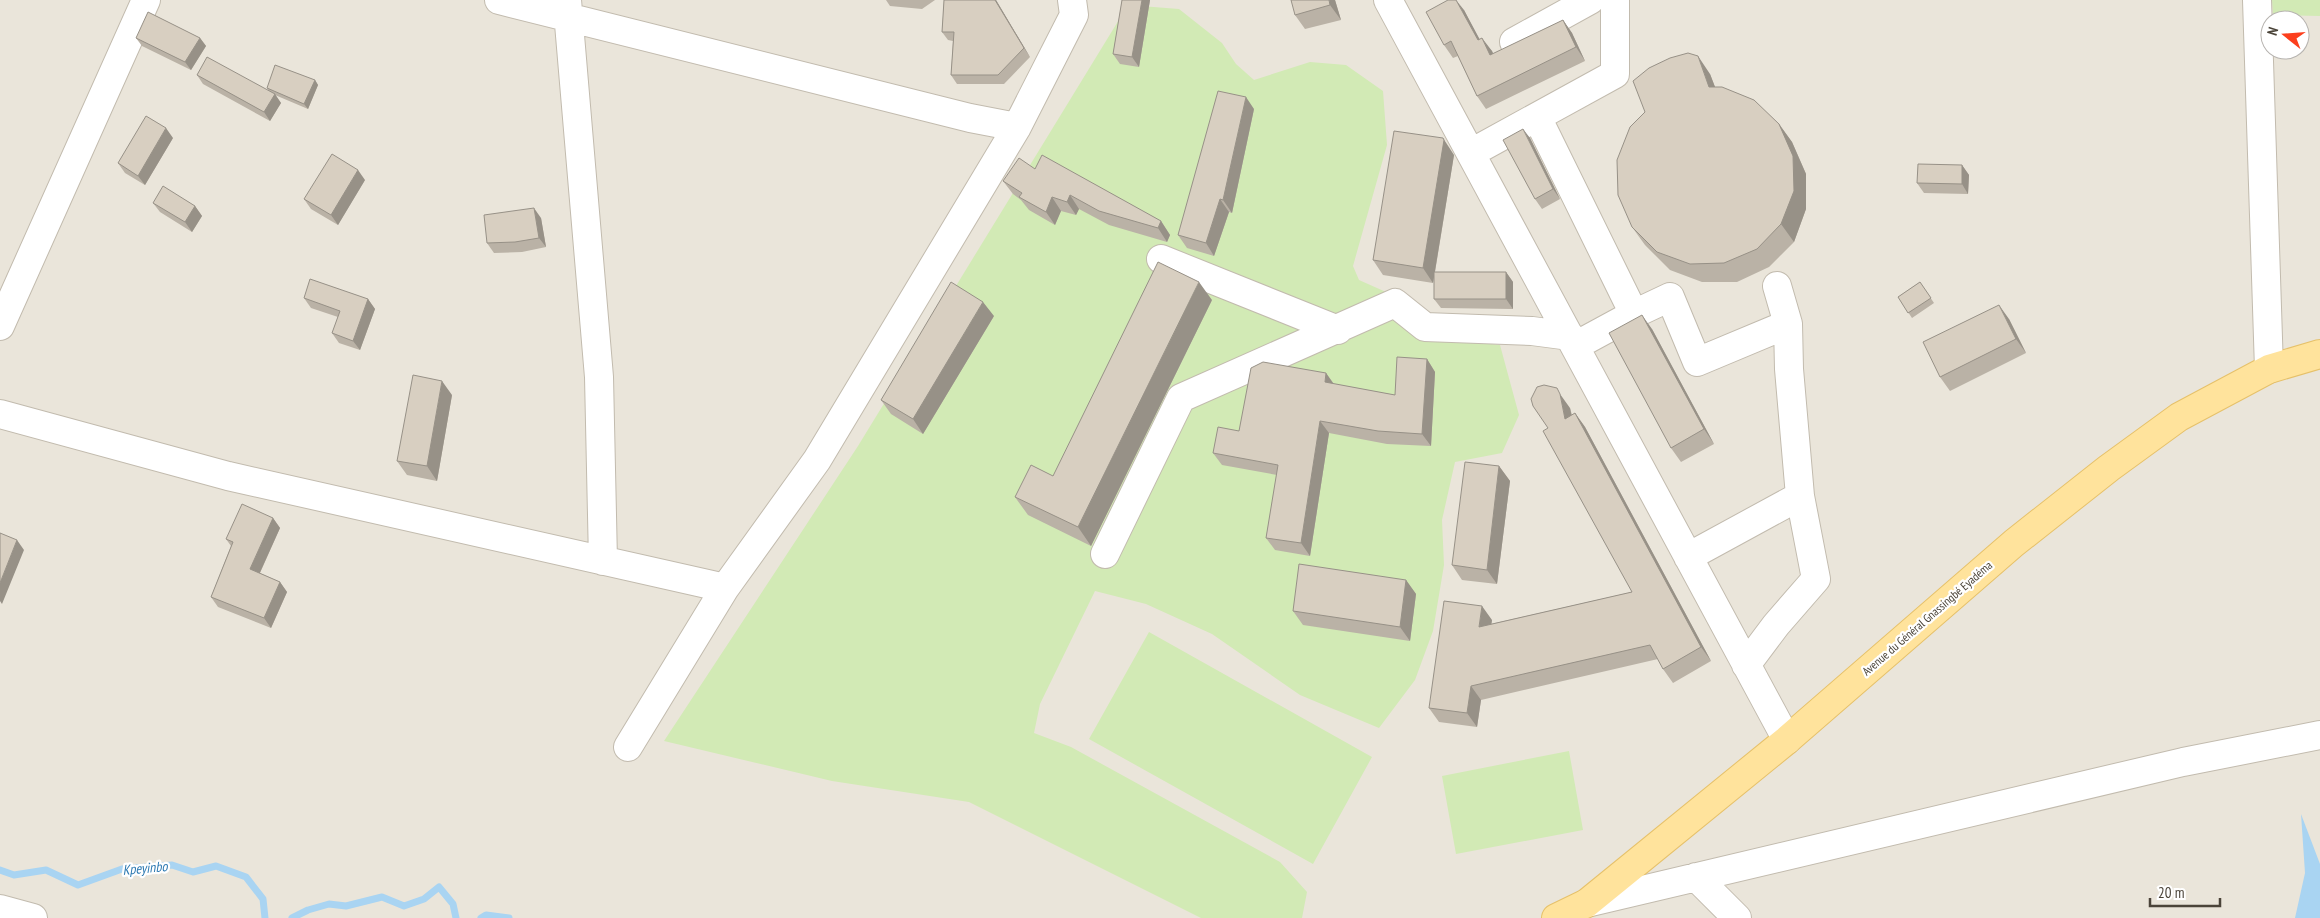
<svg xmlns="http://www.w3.org/2000/svg" width="2320" height="918" font-family="'PT Sans Narrow',sans-serif">
<style>
.residential{fill:#eae5da;fill-rule:evenodd}
.green{fill:#d2eab5}
.water{fill:#a9d4f2}
.lines{fill:none;stroke-linecap:round;stroke-linejoin:round}
.stream{stroke:#a9d4f2;stroke-width:7}
.minor-casing{stroke:#c2bbae;stroke-width:30}
.major-casing{stroke:#e6c16a;stroke-width:30}
.minor{stroke:#fff;stroke-width:28}
.major{stroke:#ffe39c;stroke-width:28}
.wall{fill:#bab2a6}
.shaded-wall{fill:#979187}
.building{fill:#d8cfc1;stroke:#979187}
.labels{text-anchor:middle;dominant-baseline:central;stroke-width:4.5;stroke-linejoin:round;paint-order:stroke}
.street-label{font-size:12px;fill:#4b4439;stroke:#fff}
.water-label{font-size:14px;font-style:italic;fill:#2e7ab2;stroke:#fff}
</style>
<rect width="100%" height="100%" fill="#f6f3ec"/>
<!-- residential -->
<path class="residential" d="M 0,0 L 2320,0 L 2320,918 L 0,918 ZM 2270,20 L 2300,20 L 2300,50 L 2270,50 Z"/>
<!-- green -->
<path class="green" d="M 2272,0 L 2320,0 L 2320,16 L 2273,15 Z
M 1128,5 L 1179,9 L 1222,43 L 1236,64 L 1254,80 L 1310,62 L 1346,65 L 1383,91 L 1387,145 L 1353,266 L 1359,280 L 1404,300 L 1445,339 L 1500,345 L 1519,415 L 1502,453 L 1455,462 L 1442,520 L 1444,565 L 1433,631 L 1415,680 L 1379,728 L 1300,695 L 1212,634 L 1146,604 L 1095,591 L 1040,704 L 1034,733 L 1071,747 L 1280,862 L 1307,892 L 1302,918 L 1201,918 L 969,802 L 832,781 L 664,741 L 858,446 Z
M 1149,632 L 1372,757 L 1313,864 L 1089,739 Z
M 1569,751 L 1583,830 L 1456,854 L 1442,776 Z"/>
<!-- water -->
<path class="water" d="M 2301,814 L 2320,864 L 2320,918 L 2295,918 L 2305,873 Z"/>
<g class="lines">
<!-- stream -->
<path class="stream" d="M 0,870 L 14,875 L 46,870 L 78,885 L 122,869 L 172,865 L 193,872 L 216,866 L 246,877 L 263,899 L 265,918
M 292,918 L 308,910 L 329,904 L 346,906 L 382,897 L 404,906 L 424,899 L 439,887 L 453,904 L 456,918
M 481,918 L 486,915 L 509,918"/>
<!-- minor casing -->
<g class="minor-casing">
<path id="minor" d="M 499,0 L 970,118 L 1017,127
M 567,0 L 599,377 L 603,561
M 1388,0 L 1787,740
M 2257,0 L 2269,369
M 1514,42 L 1590,0
M 1537,117 L 1634,314 L 1575,346
M 1471,153 L 1615,74 L 1615,0
M 1161,259 L 1338,330
M 1634,314 L 1670,297 L 1697,362 L 1788,324 L 1777,286
M 0,326 L 146,0
M 0,414 L 228,476 L 725,588
M 1105,554 L 1181,398 L 1395,303 L 1425,327 L 1532,331 L 1570,336
M 1688,557 L 1800,496 L 1789,369 L 1788,324
M 1746,665 L 1776,625 L 1816,579 L 1800,496
M 628,747 L 725,588 L 817,460 L 1017,127 L 1074,15 L 1072,0
M 1696,877 L 1737,918
M 1587,903 L 2183,762 L 2320,735
M 0,909 L 33,918"/>
</g>
<!-- major casing -->
<g class="major-casing">
<path id="major" d="M 1556,918 L 1587,903 L 1787,740 L 2014,543 L 2109,468 L 2179,417 L 2269,369 L 2320,354"/>
</g>
<!-- minor -->
<use href="#minor" class="minor"/>
<!-- major -->
<use href="#major" class="major"/>
</g>
<!-- wall -->
<path class="wall" d="M 886,0 L 935,0 L 922,9 L 890,6 Z
M 944,0 L 996,0 L 1030,57 L 1004,84 L 957,84 L 951,75 L 953,41 L 948,40 L 942,32 Z
M 1122,0 L 1150,0 L 1139,67 L 1120,64 L 1113,54 Z
M 1335,0 L 1341,20 L 1305,29 L 1295,15 Z
M 1464,10 L 1479,39 L 1492,51 L 1493,54 L 1563,20 L 1572,33 L 1585,61 L 1486,109 L 1477,96 L 1458,56 L 1453,58 L 1444,45 Z
M 136,38 L 200,38 L 206,46 L 191,70 L 142,46 Z
M 1710,74 L 1715,87 L 1779,124 L 1792,142 L 1806,174 L 1806,209 L 1794,242 L 1769,267 L 1737,282 L 1702,282 L 1670,270 L 1645,245 L 1632,227 Z
M 197,75 L 269,91 L 267,88 L 315,80 L 318,85 L 308,109 L 275,95 L 281,103 L 270,121 L 203,84 Z
M 1254,109 L 1232,213 L 1229,212 L 1214,256 L 1187,248 L 1178,235 Z
M 173,138 L 145,185 L 125,173 L 118,163 Z
M 1530,138 L 1560,199 L 1542,209 L 1535,199 Z
M 1454,155 L 1435,272 L 1506,272 L 1513,282 L 1513,309 L 1441,308 L 1434,299 L 1434,276 L 1433,283 L 1383,275 L 1373,260 Z
M 1962,165 L 1969,175 L 1968,194 L 1924,193 L 1917,183 Z
M 1035,169 L 1161,221 L 1170,235 L 1167,242 L 1109,225 L 1079,209 L 1076,215 L 1061,211 L 1055,225 L 1029,210 L 1021,200 L 1013,194 L 1003,181 Z
M 365,180 L 338,225 L 311,209 L 304,199 Z
M 153,203 L 195,206 L 202,216 L 192,232 L 160,212 Z
M 541,218 L 546,247 L 522,252 L 494,253 L 487,243 Z
M 1920,282 L 1934,303 L 1912,318 L 1898,297 Z
M 304,298 L 368,299 L 375,309 L 360,350 L 339,343 L 332,333 L 338,317 L 311,308 Z
M 1212,300 L 1091,546 L 1028,515 L 1015,497 L 1053,476 Z
M 994,316 L 923,434 L 891,414 L 881,400 Z
M 2009,319 L 2026,353 L 1950,391 L 1940,377 Z
M 1652,329 L 1714,444 L 1681,462 L 1671,448 Z
M 1427,359 L 1435,372 L 1431,446 L 1387,444 L 1329,433 L 1310,556 L 1275,550 L 1266,538 L 1277,475 L 1222,465 L 1213,453 L 1326,373 L 1334,384 L 1395,395 Z
M 452,395 L 437,481 L 407,475 L 397,461 Z
M 1570,408 L 1572,415 L 1575,413 L 1585,427 L 1711,661 L 1673,683 L 1663,669 L 1658,659 L 1481,700 L 1477,727 L 1439,722 L 1429,708 L 1492,620 L 1491,624 L 1632,592 L 1548,428 Z
M 1499,466 L 1510,481 L 1497,584 L 1462,580 L 1452,565 Z
M 273,518 L 280,528 L 260,573 L 280,582 L 287,592 L 271,628 L 218,607 L 211,597 L 231,546 L 226,539 Z
M 1406,580 L 1416,594 L 1410,641 L 1303,625 L 1293,611 Z"/>
<!-- shaded-wall -->
<path class="shaded-wall" d="M 995,0 L 996,0 L 1030,57 L 1024,48 Z
M 1142,0 L 1150,0 L 1139,67 L 1132,57 Z
M 1329,0 L 1335,0 L 1341,20 L 1330,5 Z
M 1456,0 L 1464,10 L 1487,53 L 1478,40 Z
M 1563,20 L 1572,33 L 1585,61 L 1576,47 Z
M 200,38 L 206,46 L 191,70 L 185,62 Z
M 1482,38 L 1492,51 L 1500,68 L 1490,55 Z
M 1698,56 L 1710,74 L 1722,105 L 1709,87 Z
M 315,80 L 318,85 L 308,109 L 304,104 Z
M 275,94 L 281,103 L 270,121 L 264,112 Z
M 1246,97 L 1254,109 L 1232,213 L 1223,200 Z
M 1779,124 L 1792,142 L 1806,174 L 1806,209 L 1794,242 L 1781,224 Z
M 166,128 L 173,138 L 145,185 L 138,176 Z
M 1523,129 L 1530,138 L 1560,199 L 1553,189 Z
M 1443,138 L 1454,155 L 1433,283 L 1423,268 Z
M 1962,165 L 1969,175 L 1968,194 L 1962,184 Z
M 358,170 L 365,180 L 338,225 L 331,215 Z
M 1070,195 L 1079,209 L 1076,215 L 1067,202 Z
M 1052,197 L 1061,211 L 1055,225 L 1046,212 Z
M 1220,199 L 1229,212 L 1214,256 L 1206,243 Z
M 195,206 L 202,216 L 192,232 L 185,222 Z
M 534,208 L 541,218 L 546,247 L 539,238 Z
M 1161,221 L 1170,235 L 1167,242 L 1158,228 Z
M 1506,272 L 1513,282 L 1513,309 L 1506,299 Z
M 1199,282 L 1212,300 L 1091,546 L 1078,527 Z
M 368,299 L 375,309 L 360,350 L 353,341 Z
M 983,302 L 994,316 L 923,434 L 913,419 Z
M 1999,305 L 2009,319 L 2026,353 L 2016,339 Z
M 1642,315 L 1652,329 L 1714,444 L 1704,429 Z
M 1427,359 L 1435,372 L 1431,446 L 1422,434 Z
M 1326,373 L 1335,386 L 1325,382 Z
M 442,381 L 452,395 L 437,481 L 427,466 Z
M 1560,394 L 1570,408 L 1575,433 L 1565,419 Z
M 1575,413 L 1585,427 L 1711,661 L 1701,647 Z
M 1320,421 L 1329,433 L 1310,556 L 1301,543 Z
M 1499,466 L 1510,481 L 1497,584 L 1487,570 Z
M 273,518 L 280,528 L 257,579 L 250,569 Z
M 17,540 L 24,550 L 2,604 L 0,601 L 0,583 Z
M 1406,580 L 1416,594 L 1410,641 L 1400,627 Z
M 280,582 L 287,592 L 271,628 L 264,618 Z
M 1482,606 L 1492,620 L 1489,641 L 1479,627 Z
M 1471,686 L 1481,700 L 1477,727 L 1467,713 Z"/>
<!-- building -->
<path class="building" d="M 944,0 L 995,0 L 1024,48 L 998,75 L 951,75 L 954,32 L 942,32 Z
M 1122,0 L 1142,0 L 1132,57 L 1113,54 Z
M 1291,0 L 1329,0 L 1330,5 L 1295,15 Z
M 1448,0 L 1456,0 L 1478,40 L 1482,38 L 1490,55 L 1563,20 L 1576,47 L 1477,96 L 1451,41 L 1444,45 L 1426,12 Z
M 148,12 L 200,38 L 185,62 L 136,38 Z
M 1688,53 L 1698,56 L 1709,87 L 1722,87 L 1754,100 L 1779,124 L 1793,156 L 1794,191 L 1781,224 L 1757,249 L 1724,263 L 1690,264 L 1657,252 L 1632,227 L 1618,195 L 1617,160 L 1630,127 L 1645,112 L 1633,81 L 1649,68 L 1670,58 Z
M 207,57 L 275,94 L 264,112 L 197,75 Z
M 275,65 L 315,80 L 304,104 L 267,88 Z
M 1218,91 L 1246,97 L 1223,200 L 1220,199 L 1206,243 L 1178,235 Z
M 146,116 L 166,128 L 138,176 L 118,163 Z
M 1523,129 L 1553,189 L 1535,199 L 1503,140 Z
M 1394,131 L 1443,138 L 1444,140 L 1423,268 L 1373,260 Z
M 332,154 L 358,170 L 331,215 L 304,199 Z
M 1042,155 L 1161,221 L 1158,228 L 1099,211 L 1070,195 L 1067,202 L 1052,197 L 1046,212 L 1019,197 L 1022,193 L 1003,181 L 1019,158 L 1035,169 Z
M 1918,164 L 1962,165 L 1962,184 L 1917,183 Z
M 163,186 L 195,206 L 185,222 L 153,203 Z
M 534,208 L 539,238 L 515,242 L 487,243 L 484,215 Z
M 1158,262 L 1199,282 L 1078,527 L 1015,497 L 1031,465 L 1053,476 Z
M 1434,272 L 1506,272 L 1506,299 L 1434,299 Z
M 310,279 L 368,299 L 353,341 L 332,333 L 340,311 L 304,298 Z
M 951,282 L 983,302 L 913,419 L 881,400 Z
M 1920,282 L 1931,298 L 1908,313 L 1898,297 Z
M 1999,305 L 2016,339 L 1940,377 L 1923,342 Z
M 1642,315 L 1704,429 L 1671,448 L 1609,333 Z
M 1397,357 L 1427,359 L 1422,434 L 1378,431 L 1320,421 L 1301,543 L 1266,538 L 1278,465 L 1213,453 L 1218,427 L 1239,431 L 1251,368 L 1263,362 L 1326,373 L 1325,382 L 1395,395 Z
M 413,375 L 442,381 L 427,466 L 397,461 Z
M 1544,385 L 1557,388 L 1560,394 L 1565,419 L 1575,413 L 1701,647 L 1663,669 L 1650,645 L 1471,686 L 1467,713 L 1429,708 L 1444,601 L 1482,606 L 1479,627 L 1632,592 L 1543,431 L 1548,428 L 1533,406 L 1531,399 L 1537,387 Z
M 1465,462 L 1499,466 L 1487,570 L 1452,565 Z
M 242,504 L 273,518 L 250,569 L 280,582 L 264,618 L 211,597 L 233,542 L 226,539 Z
M 0,533 L 17,540 L 0,583 Z
M 1299,564 L 1406,580 L 1400,627 L 1293,611 Z"/>
<g class="labels">
<!-- street labels -->
<g class="street-label">
<text transform="translate(1927 618) rotate(-41)">Avenue du Général Gnassingbé Eyadéma</text>
</g>
<!-- water labels -->
<g class="water-label">
<text transform="translate(145 868) rotate(-5)">Kpeyinbo</text>
</g>
</g>
<!-- north arrow -->
<g transform="translate(2285 35) rotate(287)"><circle r="24" fill="#ffffff" stroke="#b7b4b0"/>
<path d="M0-4L9 19L0 12L-9 19Z" fill="#fc3f1d"/>
<text y="-8" font-size="14" font-weight="bold" text-anchor="middle" fill="#4b4439">N</text>
</g>
<!-- scale -->
<path d="M2150 898v8h70v-8" fill="none" stroke="#4b4439" stroke-width="2.5"/>
<text x="2158" y="898" font-size="15" fill="#4b4439" stroke="#ffffff" stroke-width="4" paint-order="stroke">20 m</text>
</svg>
